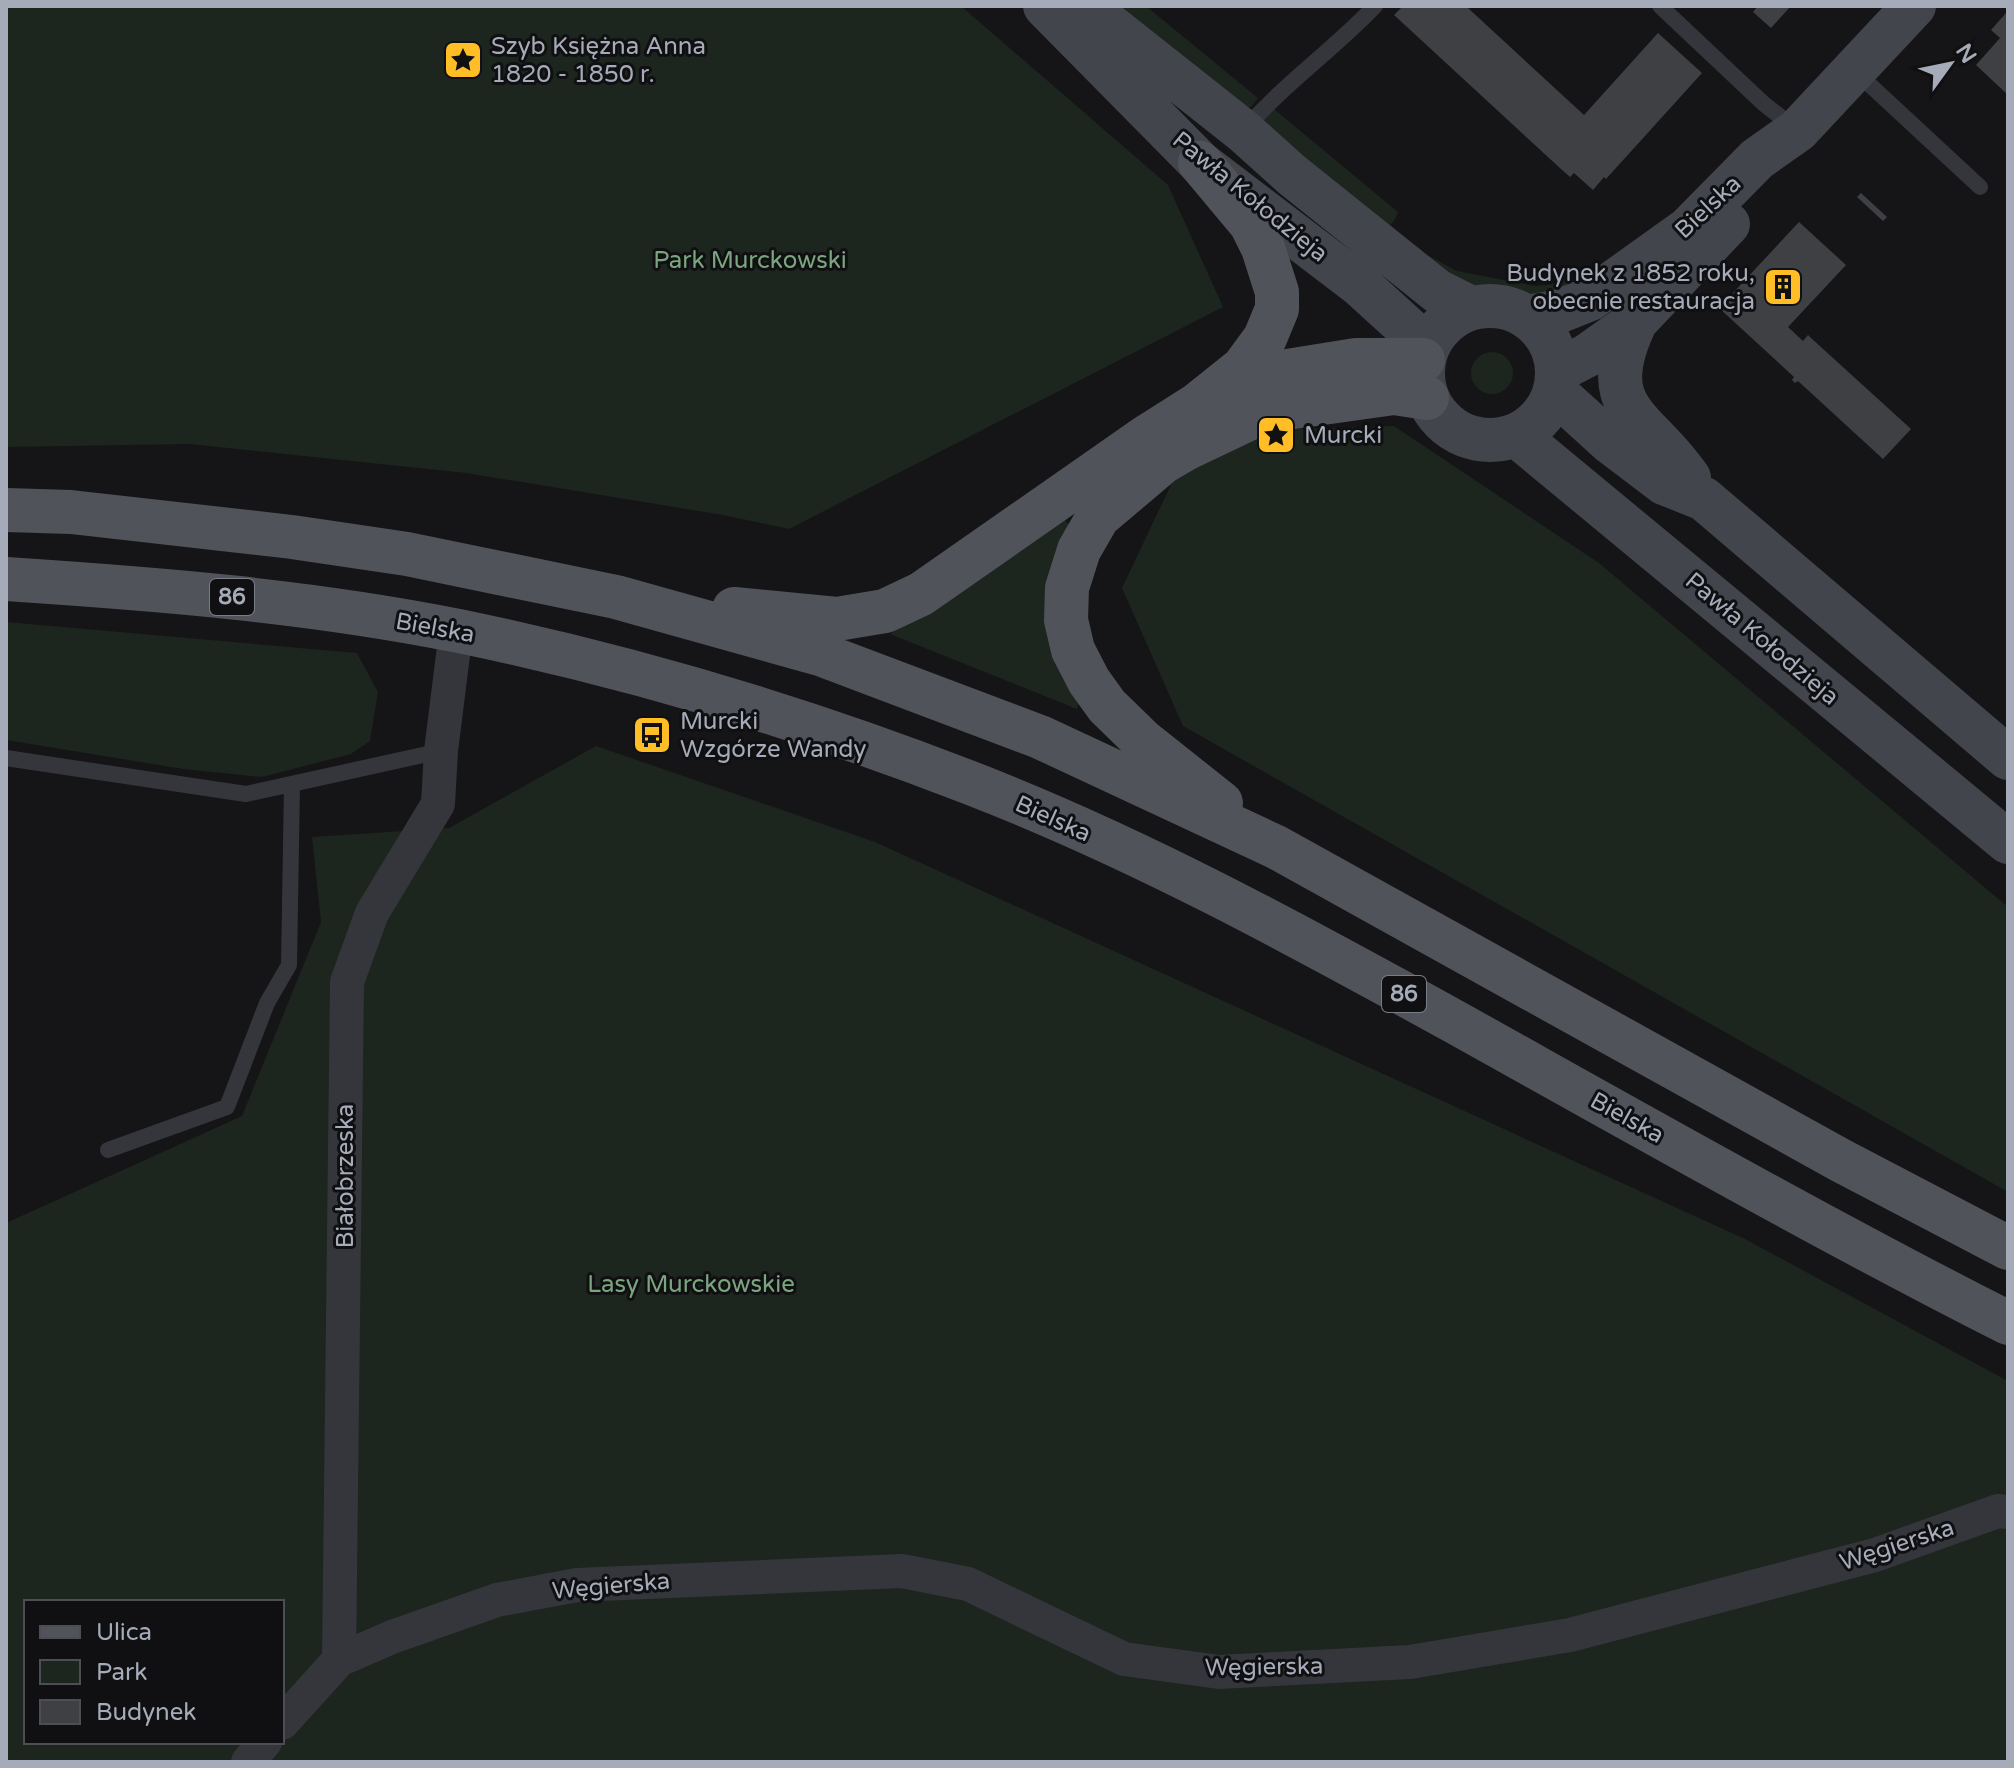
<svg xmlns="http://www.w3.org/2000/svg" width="2014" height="1768" font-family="'Varela Round',sans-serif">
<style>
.green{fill:#1c251e;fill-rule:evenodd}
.building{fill:#3e4044}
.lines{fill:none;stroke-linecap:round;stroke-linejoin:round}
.lane{stroke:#35363c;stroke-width:16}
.street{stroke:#35363c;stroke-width:34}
.secondary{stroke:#43454c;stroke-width:44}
.primary{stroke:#51535b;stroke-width:44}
.labels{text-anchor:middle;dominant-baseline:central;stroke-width:6;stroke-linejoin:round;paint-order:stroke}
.shield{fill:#101012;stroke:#787c86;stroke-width:2}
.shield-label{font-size:22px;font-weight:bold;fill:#a5abb8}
.poi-label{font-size:24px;fill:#a5abb8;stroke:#101012;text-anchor:start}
.street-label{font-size:24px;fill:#a5abb8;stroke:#101012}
.park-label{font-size:24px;fill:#7ba57f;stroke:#101012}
</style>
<rect width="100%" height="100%" fill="#151517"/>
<!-- green -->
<path class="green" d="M 6,6 L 961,6 L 1168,185 L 1223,307 L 789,529 L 723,515 L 466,473 L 189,444 L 6,447 Z
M 1117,6 L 1146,6 L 1258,98 L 1251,107 L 1234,108 Z
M 1274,109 L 1398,212 L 1395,219 L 1382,236 L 1263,120 Z
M 1425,257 L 1431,257 L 1457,271 L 1535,286 L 1549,285 L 1566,278 L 1577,294 L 1541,300 L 1507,289 L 1470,289 Z
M1471 373a21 21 0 1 1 42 0a21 21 0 1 1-42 0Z
M 1394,426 L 1599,563 L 2008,907 L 2008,1192 L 1183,726 L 1122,588 L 1177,472 L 1270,430 Z
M 1061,516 L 1072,528 L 1054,559 L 1044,615 L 1056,659 L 1079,702 L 1077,709 L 890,634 L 929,611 Z
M 6,622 L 357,653 L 378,692 L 370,741 L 351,754 L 262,777 L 183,769 L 6,740 Z
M 596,746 L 875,842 L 1745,1239 L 2008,1381 L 2008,1762 L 6,1762 L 6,1223 L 242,1116 L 321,922 L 312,837 L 449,828 ZM 26,1602 L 282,1602 L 282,1742 L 26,1742 Z"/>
<!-- building -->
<path class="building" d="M 1403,6 L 1469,6 L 1468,8 L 1584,115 L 1658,33 L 1702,73 L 1606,179 L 1604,177 L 1593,190 L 1574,173 L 1570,177 L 1561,169 L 1394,15 Z
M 1758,6 L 1791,6 L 1771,28 L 1753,12 Z
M 2006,13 L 2008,14 L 2008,95 L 1976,65 L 2000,38 L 1991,30 Z
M 1861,193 L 1887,217 L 1883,221 L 1857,197 Z
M 1799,222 L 1846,265 L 1788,327 L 1803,341 L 1808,335 L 1811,338 L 1911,429 L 1883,459 L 1798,381 L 1795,383 L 1792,380 L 1794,377 L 1719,308 Z"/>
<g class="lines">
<!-- lane -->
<path class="lane" d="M 1660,6 L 1764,104 L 1795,128
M 1856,72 L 1980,187
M 1244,130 C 1284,84 1333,50 1375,6
M 6,758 L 246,794 L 441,751
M 108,1150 L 227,1107 L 267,1003 L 289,965 L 292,784"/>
<!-- street -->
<path class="street" d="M 339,1660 L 392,1637 L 497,1600 L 577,1585 L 902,1571 L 968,1584 L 1124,1659 L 1219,1672 L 1410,1662 L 1570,1635 L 1875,1555 L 1998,1511 L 2008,1512
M 282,1723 L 339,1660 L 347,982 L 372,913 L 438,804 L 441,751 L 456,631
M 248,1762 L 265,1742"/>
<!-- secondary -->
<path class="secondary" d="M 1045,6 L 1200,163 L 1360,285 L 1428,347
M 1085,6 L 1243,131 L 1292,175 L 1437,291 L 1471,308
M1423 373a67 67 0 1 1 134 0a67 67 0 1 1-134 0Z
M 1528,317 L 1560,311 L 1590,299 L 1688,229 L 1757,159 L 1798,130 L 1914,6
M 1636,321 C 1593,411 1646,415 1689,478
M 1557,371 L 1588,355 L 1636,321 L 1728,224
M 1555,392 L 1610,442 L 1664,483 L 1704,499 L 2008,758
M 1516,435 L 2008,842"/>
<!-- primary -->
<path class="primary" d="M 1223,393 L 1275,373 L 1356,360 L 1423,360
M 6,510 L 71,512 L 292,537 L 407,554 L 616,597 L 820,654 L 1040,737 L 1276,847 L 1840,1160 L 2008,1248
M 6,579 C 158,589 309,601 459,631 C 633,667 803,718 968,782 C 1137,847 1297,935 1455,1022 C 1638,1124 1821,1228 2008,1323
M 734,609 L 837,619 L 885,611 L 921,594 L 1146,437 L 1198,404 L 1243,368 L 1265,338 L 1277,309 L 1277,292 L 1263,248 L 1251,224 L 1200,163
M 1221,803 L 1143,741 L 1107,706 L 1089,681 L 1073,650 L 1066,620 L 1067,588 L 1079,550 L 1098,517 L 1163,462 L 1187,448 L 1265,411 L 1394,393 L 1427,398"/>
</g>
<!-- icons -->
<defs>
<g id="sight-square" transform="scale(2)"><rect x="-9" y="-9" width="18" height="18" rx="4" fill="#ffbe25" stroke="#101012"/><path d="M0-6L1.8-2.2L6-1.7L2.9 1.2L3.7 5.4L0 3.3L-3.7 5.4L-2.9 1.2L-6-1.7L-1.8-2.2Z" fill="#111"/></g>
<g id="building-square" transform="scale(2)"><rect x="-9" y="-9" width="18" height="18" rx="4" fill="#ffbe25" stroke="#101012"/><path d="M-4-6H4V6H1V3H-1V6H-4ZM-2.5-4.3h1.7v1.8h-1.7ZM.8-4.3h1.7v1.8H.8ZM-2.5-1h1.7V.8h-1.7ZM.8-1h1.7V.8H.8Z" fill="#111"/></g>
<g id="bus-square" transform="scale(2)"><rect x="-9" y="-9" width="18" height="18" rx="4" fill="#ffbe25" stroke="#101012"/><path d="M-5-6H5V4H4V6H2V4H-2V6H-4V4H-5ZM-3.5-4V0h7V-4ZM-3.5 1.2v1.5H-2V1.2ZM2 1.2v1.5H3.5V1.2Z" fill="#111"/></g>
</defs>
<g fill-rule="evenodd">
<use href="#sight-square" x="463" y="60"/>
<use href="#building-square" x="1783" y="287"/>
<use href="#sight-square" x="1276" y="435"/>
<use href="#bus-square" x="652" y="735"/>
</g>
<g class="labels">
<!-- shield labels -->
<g class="shield">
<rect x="210" y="579" width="44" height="36" rx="6"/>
<rect x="1382" y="976" width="44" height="36" rx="6"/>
</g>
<g class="shield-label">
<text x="232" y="597">86</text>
<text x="1404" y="994">86</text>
</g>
<!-- poi labels -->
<g class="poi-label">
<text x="491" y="46">Szyb Księżna Anna<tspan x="491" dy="28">1820 - 1850 r.</tspan></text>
<text x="1755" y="273" text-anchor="end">Budynek z 1852 roku,<tspan x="1755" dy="28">obecnie restauracja</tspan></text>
<text x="1304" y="435">Murcki</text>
<text x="680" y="721">Murcki<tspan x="680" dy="28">Wzgórze Wandy</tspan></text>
</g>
<!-- street labels -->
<g class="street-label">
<text transform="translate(1250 197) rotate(39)">Pawła Kołodzieja</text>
<text transform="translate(1708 207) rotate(-43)">Bielska</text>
<text transform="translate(435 628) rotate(10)">Bielska</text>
<text transform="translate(1762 639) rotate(40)">Pawła Kołodzieja</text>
<text transform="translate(1053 819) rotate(24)">Bielska</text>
<text transform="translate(1627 1118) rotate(29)">Bielska</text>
<text transform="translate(345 1176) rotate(-90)">Białobrzeska</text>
<text transform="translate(1897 1545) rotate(-18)">Węgierska</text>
<text transform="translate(611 1586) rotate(-5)">Węgierska</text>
<text transform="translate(1264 1667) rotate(-1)">Węgierska</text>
</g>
<!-- park labels -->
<g class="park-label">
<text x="750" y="260">Park Murckowski</text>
<text x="691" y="1284">Lasy Murckowskie</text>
</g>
</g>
<!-- border -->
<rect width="2014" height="1768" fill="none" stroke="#a5abb8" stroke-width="16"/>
<!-- legend -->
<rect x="24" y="1600" width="260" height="144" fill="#101012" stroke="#4c4e54" stroke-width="2"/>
<rect x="40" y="1626" width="40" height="12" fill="#51535b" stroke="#4c4e54" stroke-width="2"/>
<text x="96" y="1640" font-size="24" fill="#a5abb8">Ulica</text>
<rect x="40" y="1660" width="40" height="24" fill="#1c251e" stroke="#4c4e54" stroke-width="2"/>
<text x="96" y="1680" font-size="24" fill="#a5abb8">Park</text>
<rect x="40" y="1700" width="40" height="24" fill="#3e4044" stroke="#4c4e54" stroke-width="2"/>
<text x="96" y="1720" font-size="24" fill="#a5abb8">Budynek</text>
<!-- north arrow -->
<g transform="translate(1950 64) rotate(57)" stroke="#101012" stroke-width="6" paint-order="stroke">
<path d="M0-6L14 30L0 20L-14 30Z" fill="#a5abb8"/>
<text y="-12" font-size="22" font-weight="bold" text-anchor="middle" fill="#a5abb8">N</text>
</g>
</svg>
